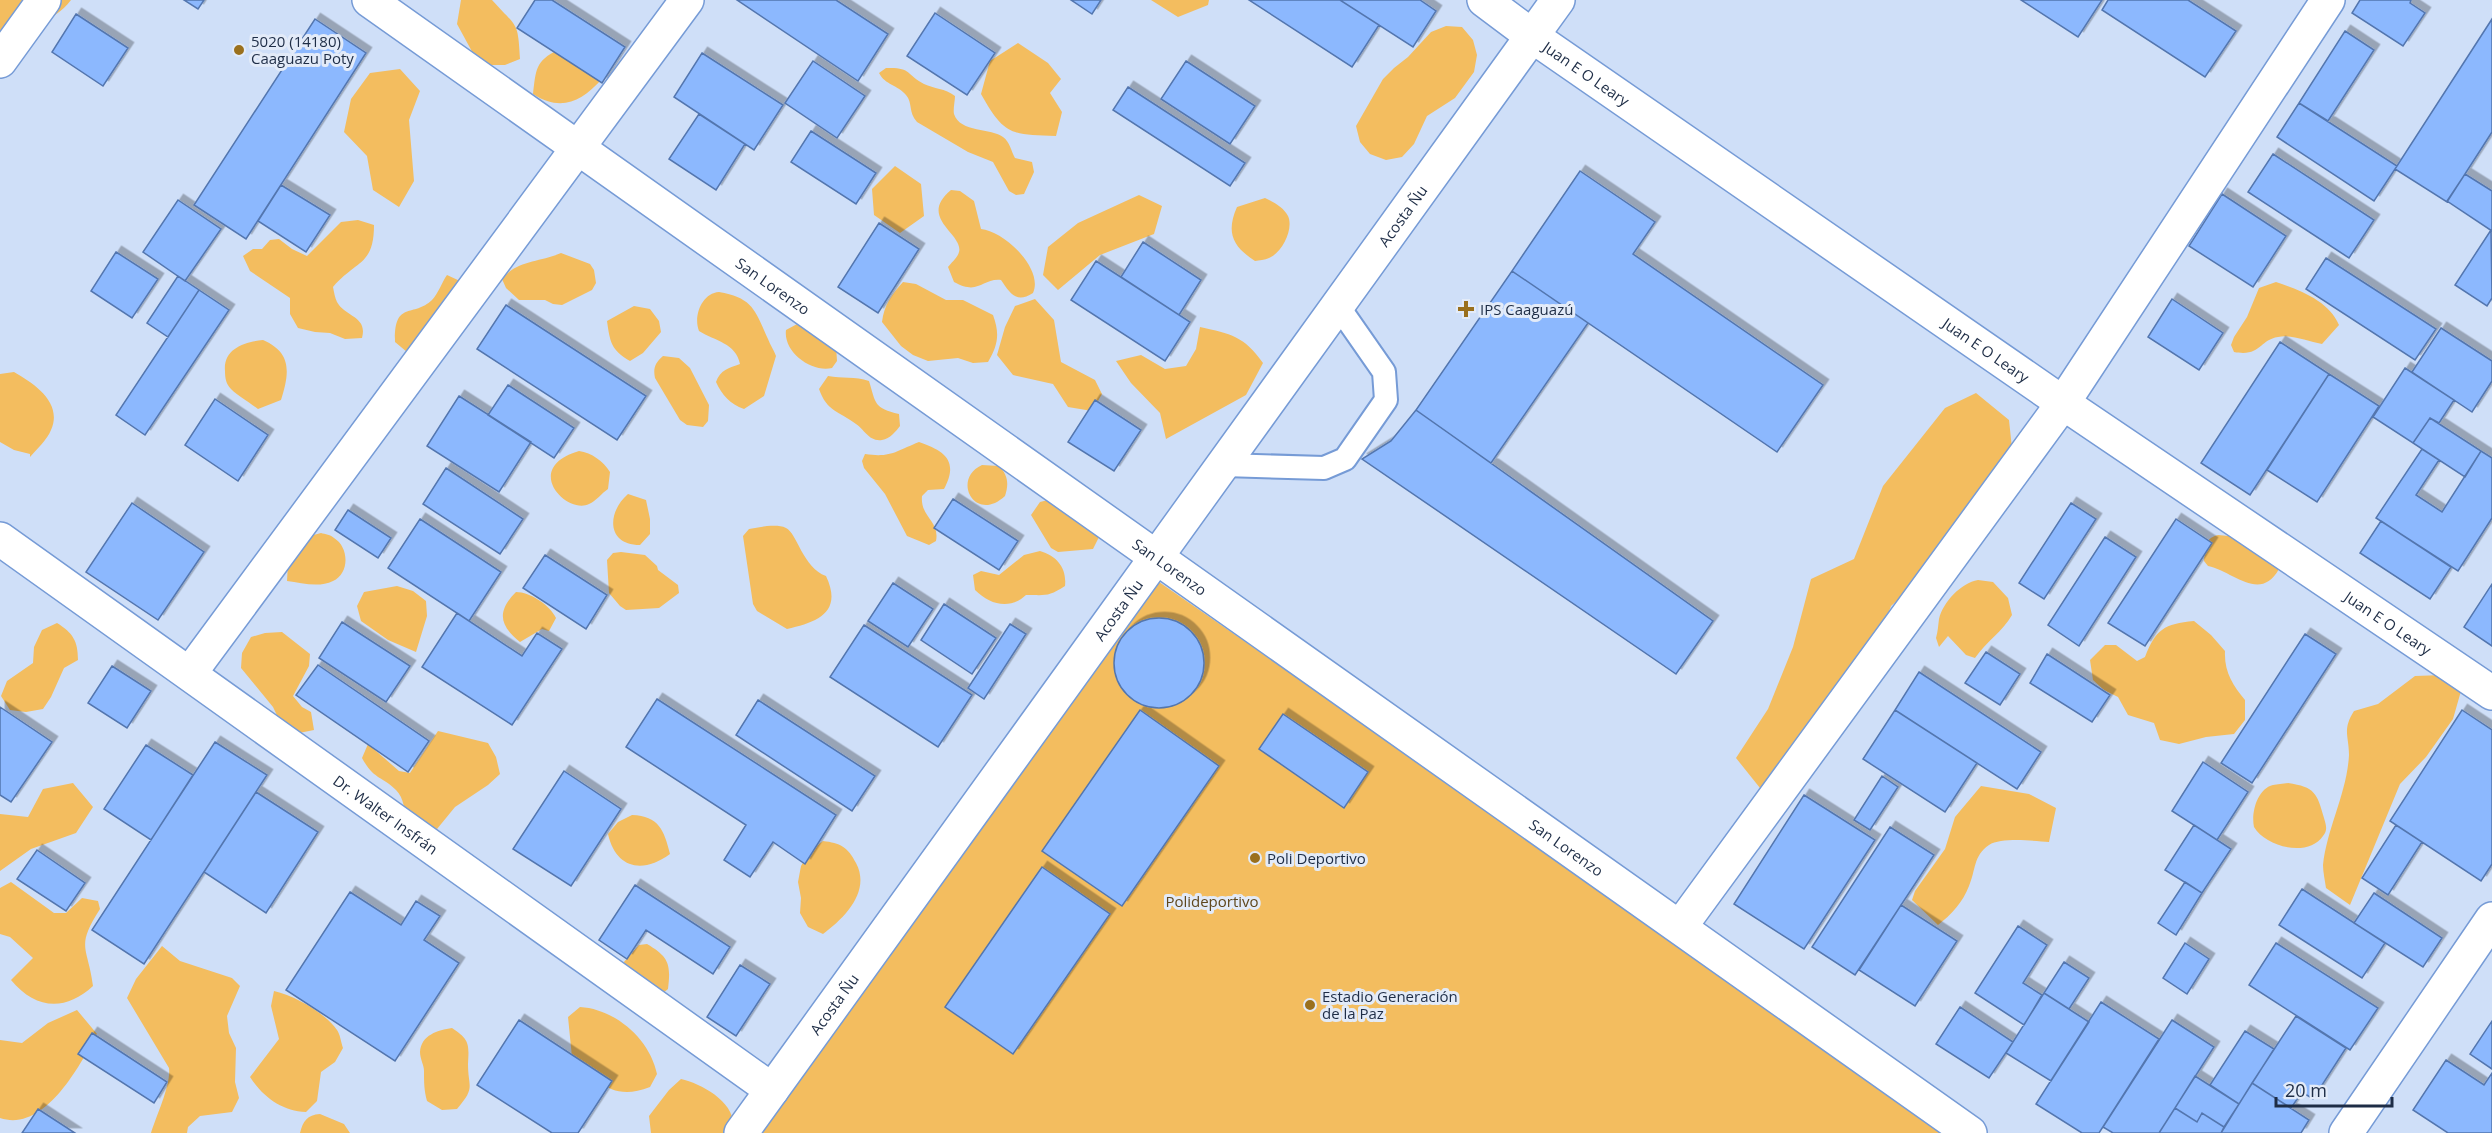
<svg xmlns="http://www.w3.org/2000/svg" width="2492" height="1133" font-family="'Open Sans',sans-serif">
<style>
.green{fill:#f3bd5f}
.building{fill:#8cb8fe;stroke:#5376af;stroke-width:1.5;filter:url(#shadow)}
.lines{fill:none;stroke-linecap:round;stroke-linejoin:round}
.service-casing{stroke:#769bd6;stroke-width:26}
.minor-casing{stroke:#769bd6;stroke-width:36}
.service{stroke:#fff;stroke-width:22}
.minor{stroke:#fff;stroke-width:33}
.poi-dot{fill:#9a701d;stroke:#e3ebf8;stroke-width:2}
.labels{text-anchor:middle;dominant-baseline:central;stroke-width:6;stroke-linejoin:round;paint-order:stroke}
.poi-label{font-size:15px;fill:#1e2d46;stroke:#e3ebf8;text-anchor:start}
.street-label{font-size:15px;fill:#1e2d46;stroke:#e3ebf8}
.park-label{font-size:15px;fill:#5f471c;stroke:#e3ebf8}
</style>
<defs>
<filter id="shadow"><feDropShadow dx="5.5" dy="-5.5" stdDeviation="0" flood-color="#0004"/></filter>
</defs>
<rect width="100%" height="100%" fill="#cfdff8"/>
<!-- green -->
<path class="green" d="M 0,0 L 71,0 C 53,24 27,26 0,33 Z
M 461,0 L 492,0 C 517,28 518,20 520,59 L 505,65 L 489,65 L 475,57 L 457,24 Z
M 1151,0 L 1209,0 L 1208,5 L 1178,17 Z
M 1446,26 L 1462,27 L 1473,40 L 1477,55 L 1474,72 L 1455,98 L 1427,116 L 1414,144 L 1402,157 L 1386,160 L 1370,154 L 1360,142 L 1356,126 L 1383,79 L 1394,68 L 1408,57 L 1431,32 Z
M 1018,43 L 1048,63 L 1061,79 L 1050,93 L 1062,112 L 1056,136 C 1011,135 1004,135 981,94 L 990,61 Z
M 558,50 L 602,79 C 581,102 561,112 533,94 C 536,70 535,61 558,50 Z
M 886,68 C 911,67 906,74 924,84 C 934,89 945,88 955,96 C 955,101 953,109 954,114 C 960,133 992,128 1003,137 C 1010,142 1011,151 1015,158 L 1032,162 L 1034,172 L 1024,194 L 1016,195 L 1009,191 L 993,162 L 968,152 L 917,122 C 908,112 913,103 906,95 C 898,85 885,85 879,73 Z
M 400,69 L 420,91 L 409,120 L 414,181 L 399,207 L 373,190 L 367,156 L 344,132 L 351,99 L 370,73 Z
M 895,166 L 921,184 L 924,216 L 900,233 L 874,215 L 872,189 Z
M 951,190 L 960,191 L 974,201 L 981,229 C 1004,231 1044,269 1033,293 C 1016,304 1010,293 1001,280 C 982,278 979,296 954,282 L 948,267 C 951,263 958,257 959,252 C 964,234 917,218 951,190 Z
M 1139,195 L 1162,206 L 1154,234 L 1100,255 L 1058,290 L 1043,275 L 1048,247 L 1078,223 Z
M 1265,198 C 1275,203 1283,207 1288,216 C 1294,229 1282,253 1269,258 C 1265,260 1259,260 1255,261 C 1232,246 1226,232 1237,207 Z
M 358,220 L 374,225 C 374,266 356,260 333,287 C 334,292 335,298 337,302 C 345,317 368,316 362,338 L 345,339 L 330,333 L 315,332 L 298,328 L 290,314 L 290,298 L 250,271 L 243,256 L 253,249 L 262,249 L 270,240 L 279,239 L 292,249 L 307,256 L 341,222 Z
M 561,253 L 590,264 L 594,270 L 596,283 L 592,290 L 562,305 L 553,304 L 545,300 L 519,300 L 506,288 L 502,279 C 517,260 541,262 561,253 Z
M 447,275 L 460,281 L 407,352 L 395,342 C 394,300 413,318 432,300 C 438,294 442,282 447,275 Z
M 903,282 L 916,284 L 946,300 L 963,300 L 993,315 C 1000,334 998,345 988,362 L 973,363 L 958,358 L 928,361 L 913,355 L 901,346 L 882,322 C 884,305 892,294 903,282 Z
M 2276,282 C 2300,290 2329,301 2339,325 L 2322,344 C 2308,342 2292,334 2278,337 C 2259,340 2261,357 2234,352 L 2231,345 L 2234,337 L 2247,317 L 2259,288 Z
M 719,292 C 753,298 755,310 768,339 C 770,345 774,350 776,356 L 764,396 L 744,409 C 730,404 722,395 716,382 C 720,370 729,368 740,364 C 736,343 715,341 699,331 C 693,316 702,293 719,292 Z
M 1035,299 L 1054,320 L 1061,362 L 1095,380 L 1102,394 L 1092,411 L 1068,407 L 1053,384 L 1013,375 L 997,355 L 1005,327 L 1015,306 Z
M 634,306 L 650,309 L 659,321 L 661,332 L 643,353 L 630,361 C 611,350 610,342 607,321 Z
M 799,323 L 836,346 L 837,361 L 832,368 C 812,373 783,352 786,330 Z
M 1200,327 C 1231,334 1244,336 1263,363 L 1246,395 L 1166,439 L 1160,413 L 1131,383 L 1116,361 L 1141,355 L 1165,369 L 1186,366 L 1196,349 Z
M 263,340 C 293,353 289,374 281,400 L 258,409 C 249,402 238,396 231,389 C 226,384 225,378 225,371 C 223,349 244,342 263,340 Z
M 663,356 L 679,358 L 690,368 L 709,405 L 708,421 L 703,427 L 687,425 L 680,420 L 655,378 C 653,368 655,363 663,356 Z
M 14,372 C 35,384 63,403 51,430 C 47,440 37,449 30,457 L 30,454 L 14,450 L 0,442 L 0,374 Z
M 828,376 C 842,379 855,376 869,381 C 876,404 874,408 899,414 L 900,426 C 896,431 890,439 882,440 C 869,442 864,429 856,424 C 839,411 827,412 819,389 Z
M 1976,393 L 2009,420 L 2013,458 L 1910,589 L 1891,606 L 1884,626 L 1853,677 L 1827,697 L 1813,741 L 1760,788 L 1736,758 L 1768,709 L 1793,647 L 1811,579 L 1854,559 L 1883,486 L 1945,408 Z
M 919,442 C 945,451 959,461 944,489 L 928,490 L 922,496 C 920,517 940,521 936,541 L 929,545 L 907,536 L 885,494 L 864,468 L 862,461 L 865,454 C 891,458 896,451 919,442 Z
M 579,451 C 592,453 603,461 610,472 L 608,489 C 602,493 596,501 589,504 C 567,515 521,468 579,451 Z
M 982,465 L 999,466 C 1008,475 1009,484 1005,496 C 975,524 951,479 982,465 Z
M 628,494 L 646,500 L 650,519 L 650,534 L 640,545 C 606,545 607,512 628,494 Z
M 1056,498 L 1103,529 L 1093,549 L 1058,552 L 1051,548 L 1031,515 L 1040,502 Z
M 767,526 C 773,526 780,525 786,528 C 797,533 803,568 826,576 C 843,612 818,622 787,629 L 757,611 L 753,604 L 743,536 L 749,529 Z
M 321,533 C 325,534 331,535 334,538 C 349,547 350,573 333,581 C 319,588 302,583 287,581 L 288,563 L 306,537 Z
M 2218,535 L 2249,538 L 2279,569 C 2260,603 2233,571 2208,566 L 2204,561 C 2206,548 2203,539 2218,535 Z
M 1040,551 C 1057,556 1067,568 1065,586 C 1048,597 1046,595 1026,595 C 1010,610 990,605 975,590 L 973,575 L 981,571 L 999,575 L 1024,555 Z
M 621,552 L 645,555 L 657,566 L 658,570 L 678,585 L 679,593 L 659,608 L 626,610 L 620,606 L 609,593 L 607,560 L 613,553 Z
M 1978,580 L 1993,582 L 2008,598 L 2012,615 C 2003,631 1986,642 1975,658 L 1966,655 L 1948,636 L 1939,647 L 1936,638 C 1938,631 1938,626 1939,619 C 1943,602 1961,583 1978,580 Z
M 1159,582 L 1954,1133 L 750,1133 Z
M 397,586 L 413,591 L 426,601 L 427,616 L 416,652 L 388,640 L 361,621 L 357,606 L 364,592 Z
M 516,592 C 530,592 550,605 556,618 L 549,631 L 542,629 L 520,642 C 500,626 496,612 516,592 Z
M 2194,621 L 2211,635 L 2225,651 C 2224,672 2233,685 2245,700 L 2245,720 L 2234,734 L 2206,737 L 2179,744 L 2160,740 L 2154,723 L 2128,715 L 2118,697 L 2104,690 L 2093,680 L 2090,660 L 2105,645 L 2116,645 L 2137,661 L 2145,657 C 2156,629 2164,624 2194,621 Z
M 57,623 C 73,633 78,641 78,660 L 64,668 L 51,697 L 43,709 L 26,712 L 10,710 L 1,696 L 7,681 L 33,663 L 34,647 L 42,630 Z
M 282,632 L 310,654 L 309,666 L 293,696 L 302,707 L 311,712 L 314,730 L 299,733 L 284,730 L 273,707 L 241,668 L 242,653 L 251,637 L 265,633 Z
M 2443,675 L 2461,691 L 2453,719 L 2426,757 L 2400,784 L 2350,905 L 2326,888 C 2325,881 2323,872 2323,865 C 2327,828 2347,793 2349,755 C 2349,736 2342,730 2354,711 L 2378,704 L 2415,676 Z
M 438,731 L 488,743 L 496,757 L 500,774 L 488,785 L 455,807 L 437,829 L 406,822 C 405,811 404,798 396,790 C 382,776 374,780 362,758 L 368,744 L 399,771 L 410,773 Z
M 73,783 L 93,807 L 76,833 L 31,849 L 0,871 L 0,814 L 28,817 L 43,789 Z
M 2288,783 C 2315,787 2317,793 2324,818 C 2326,825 2328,830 2323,836 C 2308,858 2266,847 2254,827 C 2251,813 2257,789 2273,785 C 2277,784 2283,784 2288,783 Z
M 1981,786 L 2029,794 L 2056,808 L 2049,842 C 2034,841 2002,837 1989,845 C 1973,856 1976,870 1969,886 C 1963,902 1951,915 1938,925 L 1912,900 L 1915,891 L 1945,849 L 1955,817 Z
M 632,815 C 659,816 664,830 670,854 C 643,874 616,869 608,834 L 618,822 Z
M 823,841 C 840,843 848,847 856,863 C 871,891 845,918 823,934 L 808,927 L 800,913 L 801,898 L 798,882 L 801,866 L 810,851 Z
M 11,882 L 54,913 L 66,913 L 82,898 L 98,901 L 100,909 C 75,948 88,946 93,986 C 65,1012 35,1009 11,980 L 33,958 L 10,937 L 0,934 L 0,888 Z
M 647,944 C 669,957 671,964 668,989 L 662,994 L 623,963 L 639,945 Z
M 162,946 L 180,961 L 232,978 L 240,986 L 227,1016 L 229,1033 L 236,1048 L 235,1082 L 239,1098 L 232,1112 L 200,1116 L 188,1127 L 187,1133 L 151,1133 C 157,1114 171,1085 169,1068 L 127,998 L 136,979 Z
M 274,991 C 295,996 324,1012 337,1030 C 340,1034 341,1042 343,1048 L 335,1062 L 321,1072 L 317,1101 L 306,1112 C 282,1111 263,1097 250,1077 L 279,1039 L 271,1006 Z
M 580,1007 C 615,1009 650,1039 657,1074 L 650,1087 C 612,1102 598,1081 572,1057 L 568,1017 Z
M 77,1010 L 97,1034 C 80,1065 45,1133 0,1118 L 0,1040 L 22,1043 L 48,1023 Z
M 452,1028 C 470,1040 469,1044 468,1064 C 468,1088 476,1087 457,1109 L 442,1110 L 427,1101 C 424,1090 424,1082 424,1071 C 424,1065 420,1059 420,1052 C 421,1035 438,1030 452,1028 Z
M 681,1079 C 703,1084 741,1105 732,1133 L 651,1133 L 649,1116 L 669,1090 Z
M 320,1114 L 344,1124 L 350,1133 L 300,1133 C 303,1121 307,1115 320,1114 Z"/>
<!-- building -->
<path class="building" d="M 184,0 L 204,0 L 198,9 Z
M 535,0 L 552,0 L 625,47 L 602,83 L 517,28 Z
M 737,0 L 836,0 L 888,34 L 858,81 Z
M 1071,0 L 1101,0 L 1092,14 Z
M 1249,0 L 1340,0 L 1379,25 L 1352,67 Z
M 1340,0 L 1420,0 L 1436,11 L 1413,47 Z
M 2021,0 L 2102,0 L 2078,37 Z
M 2108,0 L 2188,0 L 2236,31 L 2205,77 L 2102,10 Z
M 2360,0 L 2411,0 L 2410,3 L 2425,13 L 2403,46 L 2352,13 Z
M 935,13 L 995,53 L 967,95 L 907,56 Z
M 76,14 L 128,48 L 103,86 L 52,52 Z
M 315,19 L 366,53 L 246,239 L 194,205 Z
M 2492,19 L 2492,132 L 2447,202 L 2395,169 Z
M 2345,31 L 2374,50 L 2328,121 L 2299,103 Z
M 702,53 L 783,105 L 754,150 L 674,97 Z
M 813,61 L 865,96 L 837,138 L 785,103 Z
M 1186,61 L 1255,106 L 1230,144 L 1161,99 Z
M 1128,87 L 1245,163 L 1230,186 L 1113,110 Z
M 2299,103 L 2397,166 L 2374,201 L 2277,137 Z
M 699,114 L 745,144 L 716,190 L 669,159 Z
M 811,131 L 876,173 L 856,204 L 791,162 Z
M 2273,154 L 2374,220 L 2349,258 L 2248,192 Z
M 1580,171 L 1655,222 L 1633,254 L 1823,385 L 1777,452 L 1512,271 Z
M 2465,174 L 2492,191 L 2492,231 L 2447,201 Z
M 281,185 L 330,215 L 306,252 L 258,221 Z
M 2222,194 L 2286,236 L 2253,287 L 2189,246 Z
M 178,200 L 221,229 L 185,281 L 143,252 Z
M 879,223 L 919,249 L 878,313 L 838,287 Z
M 2491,230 L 2492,298 L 2487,306 L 2455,285 Z
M 1143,242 L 1201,280 L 1179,315 L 1121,277 Z
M 116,252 L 158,279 L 132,318 L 91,291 Z
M 2326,258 L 2436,329 L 2415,360 L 2306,289 Z
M 1096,261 L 1190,322 L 1165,361 L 1071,300 Z
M 1512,271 L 1588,323 L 1491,463 L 1416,410 Z
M 178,276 L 199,290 L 168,337 L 147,323 Z
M 199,290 L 229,310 L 145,435 L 116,415 Z
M 2172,299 L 2223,333 L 2199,370 L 2148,337 Z
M 506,305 L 646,396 L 617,440 L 477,349 Z
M 2441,328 L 2492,361 L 2492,381 L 2472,412 L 2412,372 Z
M 2280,342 L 2329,374 L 2250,495 L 2201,463 Z
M 2405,368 L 2454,400 L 2439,423 L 2430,418 L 2413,443 L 2373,417 Z
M 2329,374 L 2379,406 L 2317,502 L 2267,470 Z
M 508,385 L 574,428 L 554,458 L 488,415 Z
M 459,396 L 531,442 L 499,492 L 427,446 Z
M 215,399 L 268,435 L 238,481 L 185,445 Z
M 1095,400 L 1141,430 L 1114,471 L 1068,442 Z
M 1416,410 L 1713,621 L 1676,674 L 1362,459 L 1391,441 Z
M 2430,418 L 2481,451 L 2465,477 L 2413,443 Z
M 2422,449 L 2439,460 L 2416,495 L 2442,512 L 2481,451 L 2492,458 L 2492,518 L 2458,571 L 2376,518 Z
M 446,468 L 523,519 L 500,554 L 423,504 Z
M 953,499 L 1018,541 L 999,570 L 934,528 Z
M 132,503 L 204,552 L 158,620 L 86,572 Z
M 2071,503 L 2096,519 L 2044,599 L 2019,583 Z
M 348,510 L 391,538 L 378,558 L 335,530 Z
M 420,519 L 501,572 L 469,621 L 388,568 Z
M 2176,519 L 2212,543 L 2145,646 L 2108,623 Z
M 2381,521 L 2451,567 L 2430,599 L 2360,553 Z
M 2105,537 L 2136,557 L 2079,646 L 2048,625 Z
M 545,555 L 607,595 L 586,629 L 523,588 Z
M 893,583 L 933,609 L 908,647 L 868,621 Z
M 2492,584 L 2492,646 L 2464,627 Z
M 944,604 L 996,638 L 972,674 L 921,640 Z
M 457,613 L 522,656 L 537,633 L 562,649 L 512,725 L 422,667 Z
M1114 663a45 45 0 1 1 90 0a45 45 0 1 1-90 0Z
M 342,622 L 410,666 L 386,702 L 319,658 Z
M 1010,624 L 1026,634 L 984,699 L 968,688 Z
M 864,625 L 972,695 L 938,747 L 830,677 Z
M 2305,634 L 2336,654 L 2252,783 L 2221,763 Z
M 1986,652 L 2020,674 L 2000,705 L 1965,683 Z
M 2047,654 L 2110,695 L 2092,722 L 2030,683 Z
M 318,665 L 429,741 L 408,772 L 296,695 Z
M 112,666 L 151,691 L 127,728 L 88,703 Z
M 1919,672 L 2041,752 L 2017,789 L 1895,710 Z
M 657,699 L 836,815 L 805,864 L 773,842 L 750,877 L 724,860 L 746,825 L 626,747 Z
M 758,700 L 875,776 L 852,811 L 736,735 Z
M 0,707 L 52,742 L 11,802 L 0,795 Z
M 1140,710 L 1219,766 L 1122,906 L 1042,851 Z
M 1895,710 L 1977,763 L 1945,812 L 1863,759 Z
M 2462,710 L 2492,730 L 2492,864 L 2481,881 L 2390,821 Z
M 1283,714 L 1368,772 L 1344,808 L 1259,749 Z
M 215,742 L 267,775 L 144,964 L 92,930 Z
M 146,745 L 193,775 L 151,840 L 104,809 Z
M 2203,762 L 2248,792 L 2217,840 L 2172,811 Z
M 564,771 L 621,809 L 571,886 L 513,849 Z
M 1882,776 L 1898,787 L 1870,830 L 1854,820 Z
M 256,792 L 318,832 L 266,913 L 204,872 Z
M 1804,795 L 1875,840 L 1804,949 L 1734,904 Z
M 2194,825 L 2231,849 L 2202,893 L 2165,870 Z
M 2396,825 L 2422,842 L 2388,895 L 2362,878 Z
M 1890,827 L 1934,855 L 1855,975 L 1812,947 Z
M 37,850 L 85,883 L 66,911 L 17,879 Z
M 1042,867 L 1110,914 L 1013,1054 L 945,1007 Z
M 2185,882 L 2202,893 L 2176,935 L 2158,923 Z
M 635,885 L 730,947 L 713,974 L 646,930 L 627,959 L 599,940 Z
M 2302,889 L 2385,943 L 2362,978 L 2279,925 Z
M 350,892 L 401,925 L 416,901 L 440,916 L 424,940 L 459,963 L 395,1061 L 286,990 Z
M 2374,893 L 2442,938 L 2423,967 L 2354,923 Z
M 1901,905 L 1957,941 L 1915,1006 L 1859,970 Z
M 2018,926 L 2047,945 L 2023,983 L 2042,995 L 2024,1025 L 1975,993 Z
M 2185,943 L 2209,959 L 2187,994 L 2163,978 Z
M 2276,943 L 2378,1008 L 2350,1050 L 2249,985 Z
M 2064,962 L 2089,978 L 2069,1009 L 2044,993 Z
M 740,965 L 770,984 L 736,1036 L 707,1017 Z
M 2044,993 L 2089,1022 L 2051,1081 L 2006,1053 Z
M 2101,1002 L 2159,1039 L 2099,1133 L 2082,1133 L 2036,1104 Z
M 1960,1007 L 2013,1042 L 1989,1078 L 1936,1044 Z
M 2296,1016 L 2346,1048 L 2313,1099 L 2302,1092 L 2291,1108 L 2252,1083 Z
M 519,1020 L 612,1081 L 578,1133 L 552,1133 L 477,1085 Z
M 2172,1020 L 2214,1047 L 2159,1133 L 2113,1133 L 2103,1127 Z
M 2492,1021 L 2492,1069 L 2470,1054 Z
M 2245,1031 L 2274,1049 L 2239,1104 L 2210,1085 Z
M 92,1033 L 167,1082 L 154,1103 L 78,1054 Z
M 2446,1060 L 2484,1085 L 2492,1073 L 2492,1133 L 2448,1133 L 2413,1110 Z
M 2195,1076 L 2239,1104 L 2224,1127 L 2202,1113 L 2197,1122 L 2175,1108 Z
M 2252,1083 L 2309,1120 L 2301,1133 L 2221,1133 Z
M 2175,1108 L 2197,1122 L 2202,1113 L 2224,1127 L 2221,1133 L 2159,1133 Z
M 38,1109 L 75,1133 L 22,1133 Z"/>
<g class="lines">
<!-- service casing -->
<g class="service-casing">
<path id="service" d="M 1224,465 L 1324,468 L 1345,459 L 1386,400 L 1384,372 L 1338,306"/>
</g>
<!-- minor casing -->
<g class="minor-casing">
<g id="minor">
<path id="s1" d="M 369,0 L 1970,1133"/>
<path id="s2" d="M 1484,0 L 1532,36 L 2063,403 L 2492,693"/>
<path d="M 0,61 L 44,0"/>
<path id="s3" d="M 0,539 L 772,1090"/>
<path d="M 190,673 L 687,0"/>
<path d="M 1680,927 L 2063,403 L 2328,0"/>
<path id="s4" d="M 741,1133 L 1558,0"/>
<path d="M 2346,1133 L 2492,919"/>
</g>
</g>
<!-- service -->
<use href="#service" class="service"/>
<!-- minor -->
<use href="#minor" class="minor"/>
</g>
<!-- markers -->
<g class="poi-dot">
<circle cx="239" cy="50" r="6"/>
<path d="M1463 300h6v6h6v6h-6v6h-6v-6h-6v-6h6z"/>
<circle cx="1255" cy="858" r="6"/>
<circle cx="1310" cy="1005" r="6"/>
</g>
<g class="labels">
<!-- poi labels -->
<g class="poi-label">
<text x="251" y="41">5020 (14180)<tspan x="251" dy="17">Caaguazu Poty</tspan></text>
<text x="1480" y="309">IPS Caaguazú</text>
<text x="1267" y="858">Poli Deportivo</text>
<text x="1322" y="996">Estadio Generación<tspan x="1322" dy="17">de la Paz</tspan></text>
</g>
<!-- street labels -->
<g class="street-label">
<text stroke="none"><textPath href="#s2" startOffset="126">Juan E O Leary</textPath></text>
<text stroke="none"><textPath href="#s4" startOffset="1131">Acosta Ñu</textPath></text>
<text stroke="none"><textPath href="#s1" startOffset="495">San Lorenzo</textPath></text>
<text stroke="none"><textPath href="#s2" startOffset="612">Juan E O Leary</textPath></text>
<text stroke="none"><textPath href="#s1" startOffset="981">San Lorenzo</textPath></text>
<text stroke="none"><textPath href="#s4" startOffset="645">Acosta Ñu</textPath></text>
<text stroke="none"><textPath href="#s2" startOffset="1098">Juan E O Leary</textPath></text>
<text stroke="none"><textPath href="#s3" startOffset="474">Dr. Walter Insfrán</textPath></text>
<text stroke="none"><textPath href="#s1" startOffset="1467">San Lorenzo</textPath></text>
<text stroke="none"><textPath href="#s4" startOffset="159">Acosta Ñu</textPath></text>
</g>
<!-- park labels -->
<g class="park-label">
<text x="1212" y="901">Polideportivo</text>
</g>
</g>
<!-- scale -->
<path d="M2276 1097v9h116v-9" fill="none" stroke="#1e2d46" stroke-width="3"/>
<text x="2285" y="1097" font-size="18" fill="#1e2d46" stroke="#e3ebf8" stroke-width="4.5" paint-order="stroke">20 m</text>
</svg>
